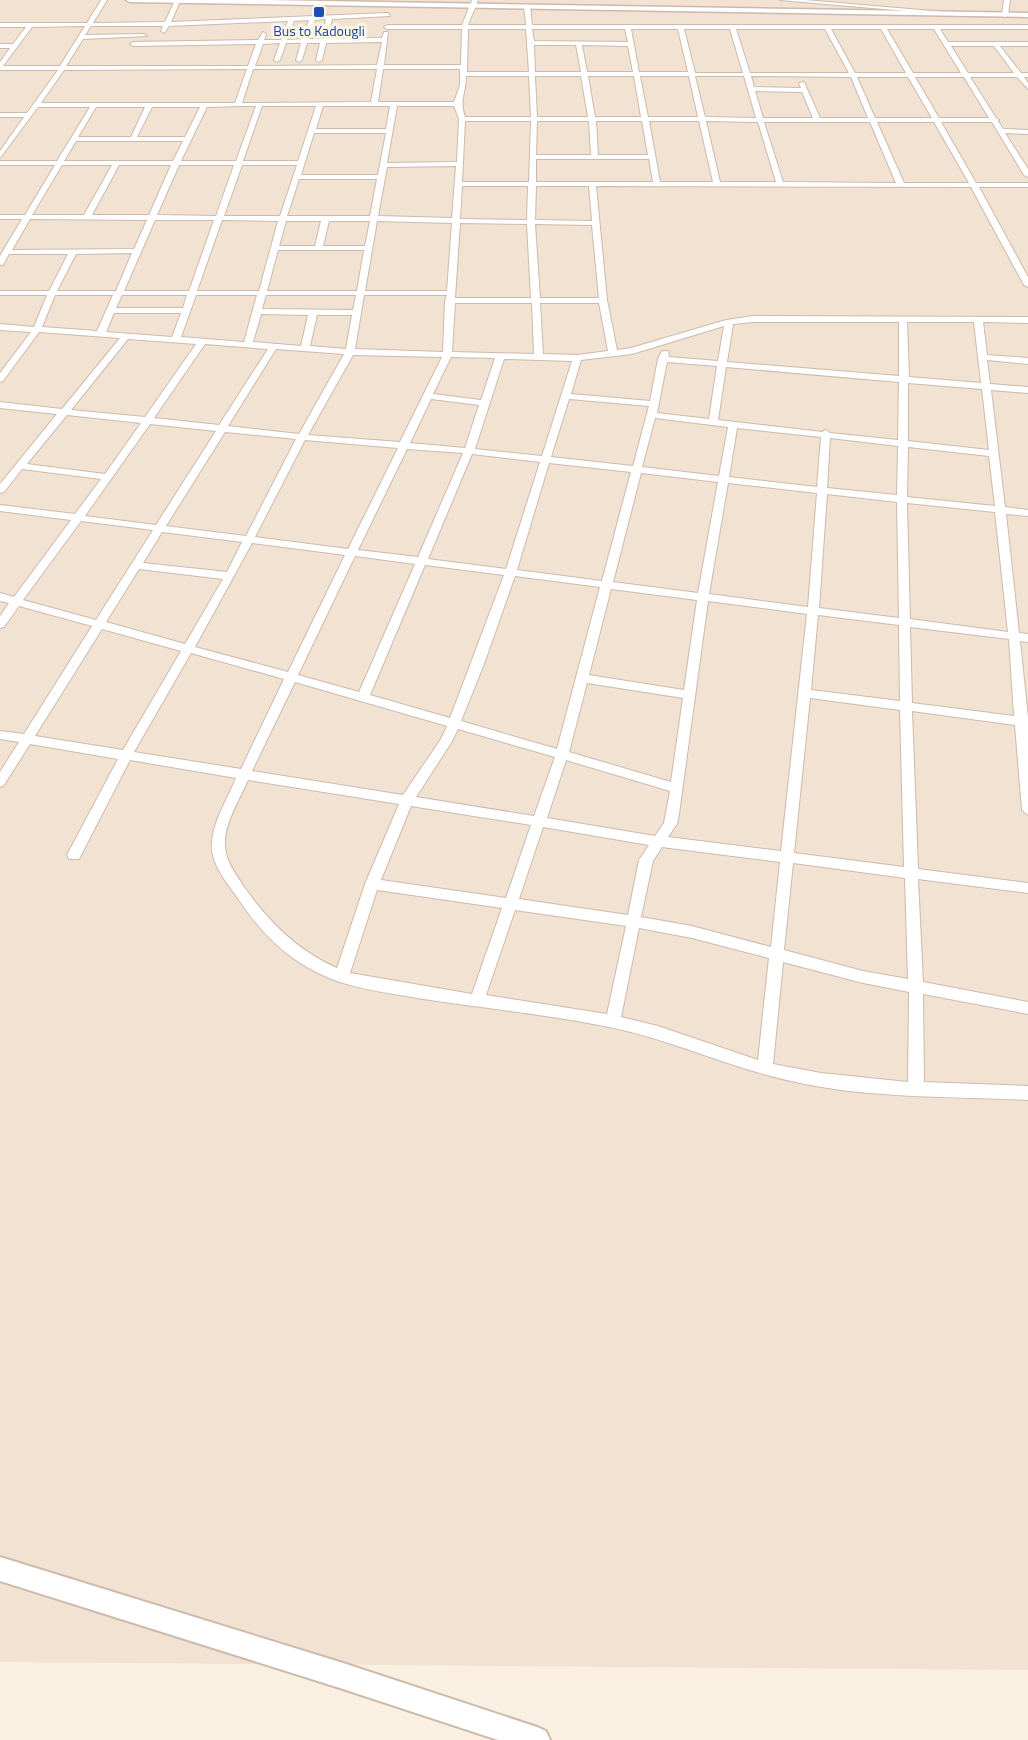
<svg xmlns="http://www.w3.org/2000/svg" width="1028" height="1740" font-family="'Titillium Web',sans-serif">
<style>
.residential{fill:#f1e2d1}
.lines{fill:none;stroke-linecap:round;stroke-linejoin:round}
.minor-casing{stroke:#cdbaad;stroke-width:2}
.tertiary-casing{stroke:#cdbaad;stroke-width:4}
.secondary-casing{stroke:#cfb9ab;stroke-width:3}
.minor{fill:#fff;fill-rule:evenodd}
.tertiary{fill:#fff;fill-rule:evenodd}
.secondary{fill:#fff;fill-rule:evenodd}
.transit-dot{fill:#1a4fb4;stroke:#fdf4e8;stroke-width:2}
.labels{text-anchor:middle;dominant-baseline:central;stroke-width:6;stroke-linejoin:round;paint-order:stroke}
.far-transit-label{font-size:14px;fill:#164399;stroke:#fdf4e8}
</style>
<rect width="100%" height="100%" fill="#faf0e2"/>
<!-- residential -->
<path class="residential" d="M 0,0 L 1028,0 L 1028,1670 L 0,1662 Z"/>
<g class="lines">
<!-- minor casing -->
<g class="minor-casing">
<path id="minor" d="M 101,0 L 107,0 L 93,23 L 165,22 L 175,0 L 180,1 L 171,22 L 388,13 L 390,16 L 332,19 L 327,39 L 382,38 L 384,32 L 388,32 L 384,65 L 461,65 L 462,29 L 387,29 L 384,27 L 387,25 L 462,25 L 472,0 L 478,0 L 468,25 L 526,25 L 524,6 L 527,4 L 530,6 L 532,25 L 1028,25 L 1028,29 L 940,29 L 948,42 L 1028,42 L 1028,46 L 1000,46 L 1021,73 L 1028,73 L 1028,77 L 1024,77 L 1028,83 L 1028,89 L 1017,77 L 970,77 L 996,118 L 999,120 L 998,121 L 1003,129 L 1028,130 L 1028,134 L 1005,133 L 1028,169 L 1028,177 L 1024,175 L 992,122 L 941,122 L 976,183 L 1028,183 L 1028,187 L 979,187 L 1028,277 L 1028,287 L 1024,285 L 971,187 L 596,186 L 607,300 L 617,350 L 631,348 L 726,320 L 753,316 L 1028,317 L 1028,323 L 983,322 L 987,355 L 1028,358 L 1028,364 L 987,360 L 990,384 L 1028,387 L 1028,393 L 991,390 L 1005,507 L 1028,510 L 1028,516 L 1006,514 L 1019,633 L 1028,634 L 1028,642 L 1020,641 L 1028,718 L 1028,815 L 1022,810 L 1015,725 L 912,711 L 918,869 L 1028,883 L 1028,893 L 918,879 L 923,982 L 1028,1002 L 1028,1014 L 923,994 L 924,1082 L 1028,1086 L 1028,1100 C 949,1096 868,1099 791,1081 C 729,1068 671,1039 609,1027 C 545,1014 481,1008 417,998 C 383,992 348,988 318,973 C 283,956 258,929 237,897 C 226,882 209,861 212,841 C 214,819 228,798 236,778 L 130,760 L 79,859 L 69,859 L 67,855 L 118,759 L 30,744 L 4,785 L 0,787 L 0,772 L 19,742 L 0,739 L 0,731 L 24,734 L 92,626 L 19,606 L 4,627 L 0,628 L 0,616 L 9,603 L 0,601 L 0,593 L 14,597 L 71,520 L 0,511 L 0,505 L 75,514 L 101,479 L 22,469 L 4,492 L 0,493 L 0,484 L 57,414 L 0,408 L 0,402 L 62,409 L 120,338 L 39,332 L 3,381 L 0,382 L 0,373 L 31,332 L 0,330 L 0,324 L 34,327 L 47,295 L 0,295 L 0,291 L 49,291 L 68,254 L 9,254 L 3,265 L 0,265 L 0,256 L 22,219 L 0,219 L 0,215 L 25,215 L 55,165 L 0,165 L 0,161 L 57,161 L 90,107 L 38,107 L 0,158 L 0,151 L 24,117 L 0,117 L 0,113 L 27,113 L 58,70 L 0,70 L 0,62 L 10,48 L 0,48 L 0,44 L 13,44 L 26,27 L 0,27 L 0,23 L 87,23 ZM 326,19 L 321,39 L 309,39 L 315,20 ZM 309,20 L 302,39 L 287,40 L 294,21 ZM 288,21 L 281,40 L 264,40 L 266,34 L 263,32 L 258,40 L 133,42 L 130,44 L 133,46 L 256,44 L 248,66 L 66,66 L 83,39 L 147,36 L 144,34 L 85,35 L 91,26 L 163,26 L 161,31 L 164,33 L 169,26 ZM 85,26 L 60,66 L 3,66 L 32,27 ZM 468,29 L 526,29 L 529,72 L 467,72 ZM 532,29 L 625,29 L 628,42 L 534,41 ZM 631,29 L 678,29 L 688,72 L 639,72 ZM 684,29 L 730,29 L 743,73 L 695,73 ZM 736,29 L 825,29 L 849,73 L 750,73 ZM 831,29 L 881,29 L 906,73 L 855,73 ZM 887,29 L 934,29 L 961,73 L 913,73 ZM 382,42 L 377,65 L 255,66 L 263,44 L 280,43 L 274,60 L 277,62 L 280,60 L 286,43 L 301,43 L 296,60 L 299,62 L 302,60 L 307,43 L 320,43 L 316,60 L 319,62 L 322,60 L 326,43 ZM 534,45 L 576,45 L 581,72 L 535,72 ZM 582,45 L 628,46 L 633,72 L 587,72 ZM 951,46 L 994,46 L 1014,73 L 968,73 ZM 247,69 L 235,103 L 41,103 L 64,70 ZM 253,69 L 377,69 L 371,102 L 242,103 ZM 383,69 L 460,69 L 460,85 L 454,102 L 378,102 ZM 466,76 L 529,76 L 531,117 L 465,117 C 459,100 466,93 466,76 ZM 535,76 L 581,76 L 588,117 L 537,117 ZM 588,76 L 634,76 L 641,117 L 595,117 ZM 640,76 L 689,76 L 698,117 L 648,117 ZM 695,76 L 744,76 L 756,118 L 705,117 ZM 751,76 L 851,77 L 868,118 L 820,118 L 804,82 L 799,83 L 801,88 L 754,87 ZM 857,77 L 908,77 L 932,118 L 875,118 ZM 915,77 L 964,77 L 989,118 L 939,118 ZM 755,91 L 802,92 L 813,118 L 763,118 ZM 240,106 L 256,106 L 236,161 L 181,161 L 207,107 ZM 262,106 L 316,106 L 298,161 L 243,161 ZM 323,106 L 390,106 L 386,129 L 316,129 ZM 397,106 L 454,106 L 459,119 L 457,162 L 387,163 ZM 96,107 L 145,107 L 131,137 L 78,137 ZM 152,107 L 200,107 L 185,137 L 137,137 ZM 465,121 L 531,121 L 529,182 L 462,182 ZM 537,121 L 589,121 L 591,155 L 536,155 ZM 596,121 L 642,121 L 648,155 L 598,155 ZM 649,121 L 699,121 L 713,182 L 660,182 ZM 706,121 L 758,122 L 776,182 L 720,182 ZM 764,122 L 870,122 L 896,183 L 783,182 ZM 877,122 L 934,122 L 969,183 L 904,183 ZM 314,133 L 386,133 L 378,175 L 301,175 ZM 76,141 L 183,141 L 173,161 L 64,161 ZM 536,159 L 649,159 L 653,182 L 536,182 ZM 62,165 L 112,165 L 84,215 L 32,215 ZM 119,165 L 171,165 L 149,215 L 92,215 ZM 179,165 L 234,165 L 216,216 L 157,215 ZM 242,165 L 297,165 L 280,216 L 224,216 ZM 456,166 L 452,218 L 378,216 L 387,167 ZM 299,179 L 377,179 L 370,216 L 287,216 ZM 462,186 L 528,186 L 527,220 L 460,219 ZM 536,186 L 589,186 L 592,221 L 535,220 ZM 30,219 L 147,220 L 134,249 L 12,250 ZM 155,220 L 214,220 L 189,291 L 124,291 ZM 222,220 L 278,221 L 259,291 L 197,291 ZM 286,221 L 321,221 L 315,246 L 279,246 ZM 329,221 L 370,221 L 365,246 L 323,246 ZM 377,221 L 452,223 L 447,291 L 365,291 ZM 460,223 L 527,224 L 531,298 L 455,298 ZM 535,224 L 592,225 L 599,298 L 540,298 ZM 278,250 L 364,250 L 357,291 L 267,291 ZM 132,253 L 116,291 L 57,291 L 76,254 ZM 55,295 L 113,295 L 97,331 L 42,327 ZM 122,295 L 187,295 L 183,308 L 116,308 ZM 196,295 L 257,295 L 244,342 L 181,337 ZM 266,295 L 356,295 L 353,310 L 262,309 ZM 364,295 L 447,295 L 445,301 L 443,352 L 355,349 ZM 455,303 L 532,303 L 534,354 L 452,352 ZM 540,303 L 599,303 L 608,351 L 577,355 L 543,354 ZM 114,313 L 181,313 L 172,337 L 106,332 ZM 261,314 L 308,315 L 301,346 L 253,342 ZM 317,315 L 352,315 L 346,349 L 310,346 ZM 753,322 L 899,322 L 899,376 L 727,362 L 733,324 ZM 907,322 L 974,322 L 981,383 L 909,377 ZM 724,326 L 718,361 L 669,357 L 668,351 L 662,351 L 658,359 L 650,401 L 571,394 L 581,360 L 632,354 ZM 128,339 L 196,344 L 145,417 L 71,410 ZM 205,344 L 268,349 L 219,425 L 154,418 ZM 276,349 L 344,354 L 299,434 L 228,426 ZM 353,355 L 442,357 L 400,442 L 308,435 ZM 451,357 L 495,358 L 481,400 L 433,394 ZM 504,359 L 572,361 L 542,456 L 475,449 ZM 667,362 L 717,366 L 709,419 L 657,413 ZM 726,367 L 899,382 L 898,440 L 830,433 L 826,430 L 822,432 L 718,420 ZM 908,383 L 982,389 L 989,450 L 908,441 ZM 431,399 L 479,405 L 465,448 L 410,443 ZM 569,399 L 649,406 L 633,466 L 551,457 ZM 67,415 L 141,423 L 105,474 L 27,464 ZM 655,418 L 728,427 L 719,476 L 642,467 ZM 150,424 L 216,431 L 156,525 L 85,516 ZM 737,428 L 821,437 L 817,487 L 729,477 ZM 225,432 L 296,439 L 246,536 L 166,526 ZM 830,438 L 898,446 L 897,495 L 827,488 ZM 305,440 L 398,448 L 348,549 L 255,537 ZM 908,447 L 989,456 L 995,506 L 907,497 ZM 407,449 L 463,453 L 418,557 L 358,550 ZM 472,454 L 540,462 L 506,569 L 428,559 ZM 549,463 L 631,472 L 602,581 L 517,570 ZM 641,473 L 718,482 L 698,593 L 613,582 ZM 728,483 L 817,493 L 808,607 L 709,594 ZM 827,494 L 897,502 L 899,618 L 819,608 ZM 907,503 L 995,512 L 1008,632 L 910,619 ZM 81,521 L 153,530 L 96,620 L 23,600 ZM 162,532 L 242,542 L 227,572 L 143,563 ZM 252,543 L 345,555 L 288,672 L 195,647 ZM 355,556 L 415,564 L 359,692 L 298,675 ZM 425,565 L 504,575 L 450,718 L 370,695 ZM 139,569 L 223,579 L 185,644 L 106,622 ZM 515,576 L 600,587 L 557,749 L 461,721 L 484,664 ZM 611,589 L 697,600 L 684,690 L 589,675 ZM 708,601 L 807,614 L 781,851 L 668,837 L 677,824 L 679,814 ZM 818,615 L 899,625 L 900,701 L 811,690 ZM 910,627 L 1009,639 L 1014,716 L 912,703 ZM 102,629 L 181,651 L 123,750 L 35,736 ZM 191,653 L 284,679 L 241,769 L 134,752 ZM 295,682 L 447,726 L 441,739 L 403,795 L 252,771 ZM 587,683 L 683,698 L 671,782 L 569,752 ZM 810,698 L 900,710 L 904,867 L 794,853 ZM 458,729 L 555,757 L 534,816 L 416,797 L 451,743 ZM 566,760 L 670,791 L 664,823 L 655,836 L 547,818 ZM 248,780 L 399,804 L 365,884 L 337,968 C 297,950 269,922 244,887 C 236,874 225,861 225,845 C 224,823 240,799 248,780 ZM 411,806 L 531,825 L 506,898 L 381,880 ZM 543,827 L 649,845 L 639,860 L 628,915 L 519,899 ZM 662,847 L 780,862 L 771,947 L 692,926 L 641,917 L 653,861 ZM 793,863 L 905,878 L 908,979 L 863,971 L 784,950 ZM 377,890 L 502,908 L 472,994 L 350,973 ZM 515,910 L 626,926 L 607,1014 L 486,995 ZM 639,928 L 692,938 L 769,958 L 758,1060 L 658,1026 L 621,1017 ZM 783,962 L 863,983 L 909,992 L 908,1082 L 821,1073 L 773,1064 Z
M 780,0 L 805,0 L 967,14 L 964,16 Z
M 1004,0 L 1010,0 L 1008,15 L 1005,17 L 1002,15 Z"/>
</g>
<!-- tertiary casing -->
<g class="tertiary-casing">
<path id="tertiary" d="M 0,1557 L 343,1663 L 537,1727 L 546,1731 L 550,1740 L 498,1740 L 343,1689 L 0,1581 Z"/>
</g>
<!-- secondary casing -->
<g class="secondary-casing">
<path id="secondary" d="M 126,0 L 266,0 L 1028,13 L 1028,17 L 130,2 Z"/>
</g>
<!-- minor -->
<use href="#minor" class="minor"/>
<!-- tertiary -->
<use href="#tertiary" class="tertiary"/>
<!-- secondary -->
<use href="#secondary" class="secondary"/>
</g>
<!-- markers -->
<rect class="transit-dot" x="313" y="6" width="12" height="12" rx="3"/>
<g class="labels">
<!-- far-transit labels -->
<g class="far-transit-label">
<text x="319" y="30">Bus to Kadougli</text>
</g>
</g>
</svg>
